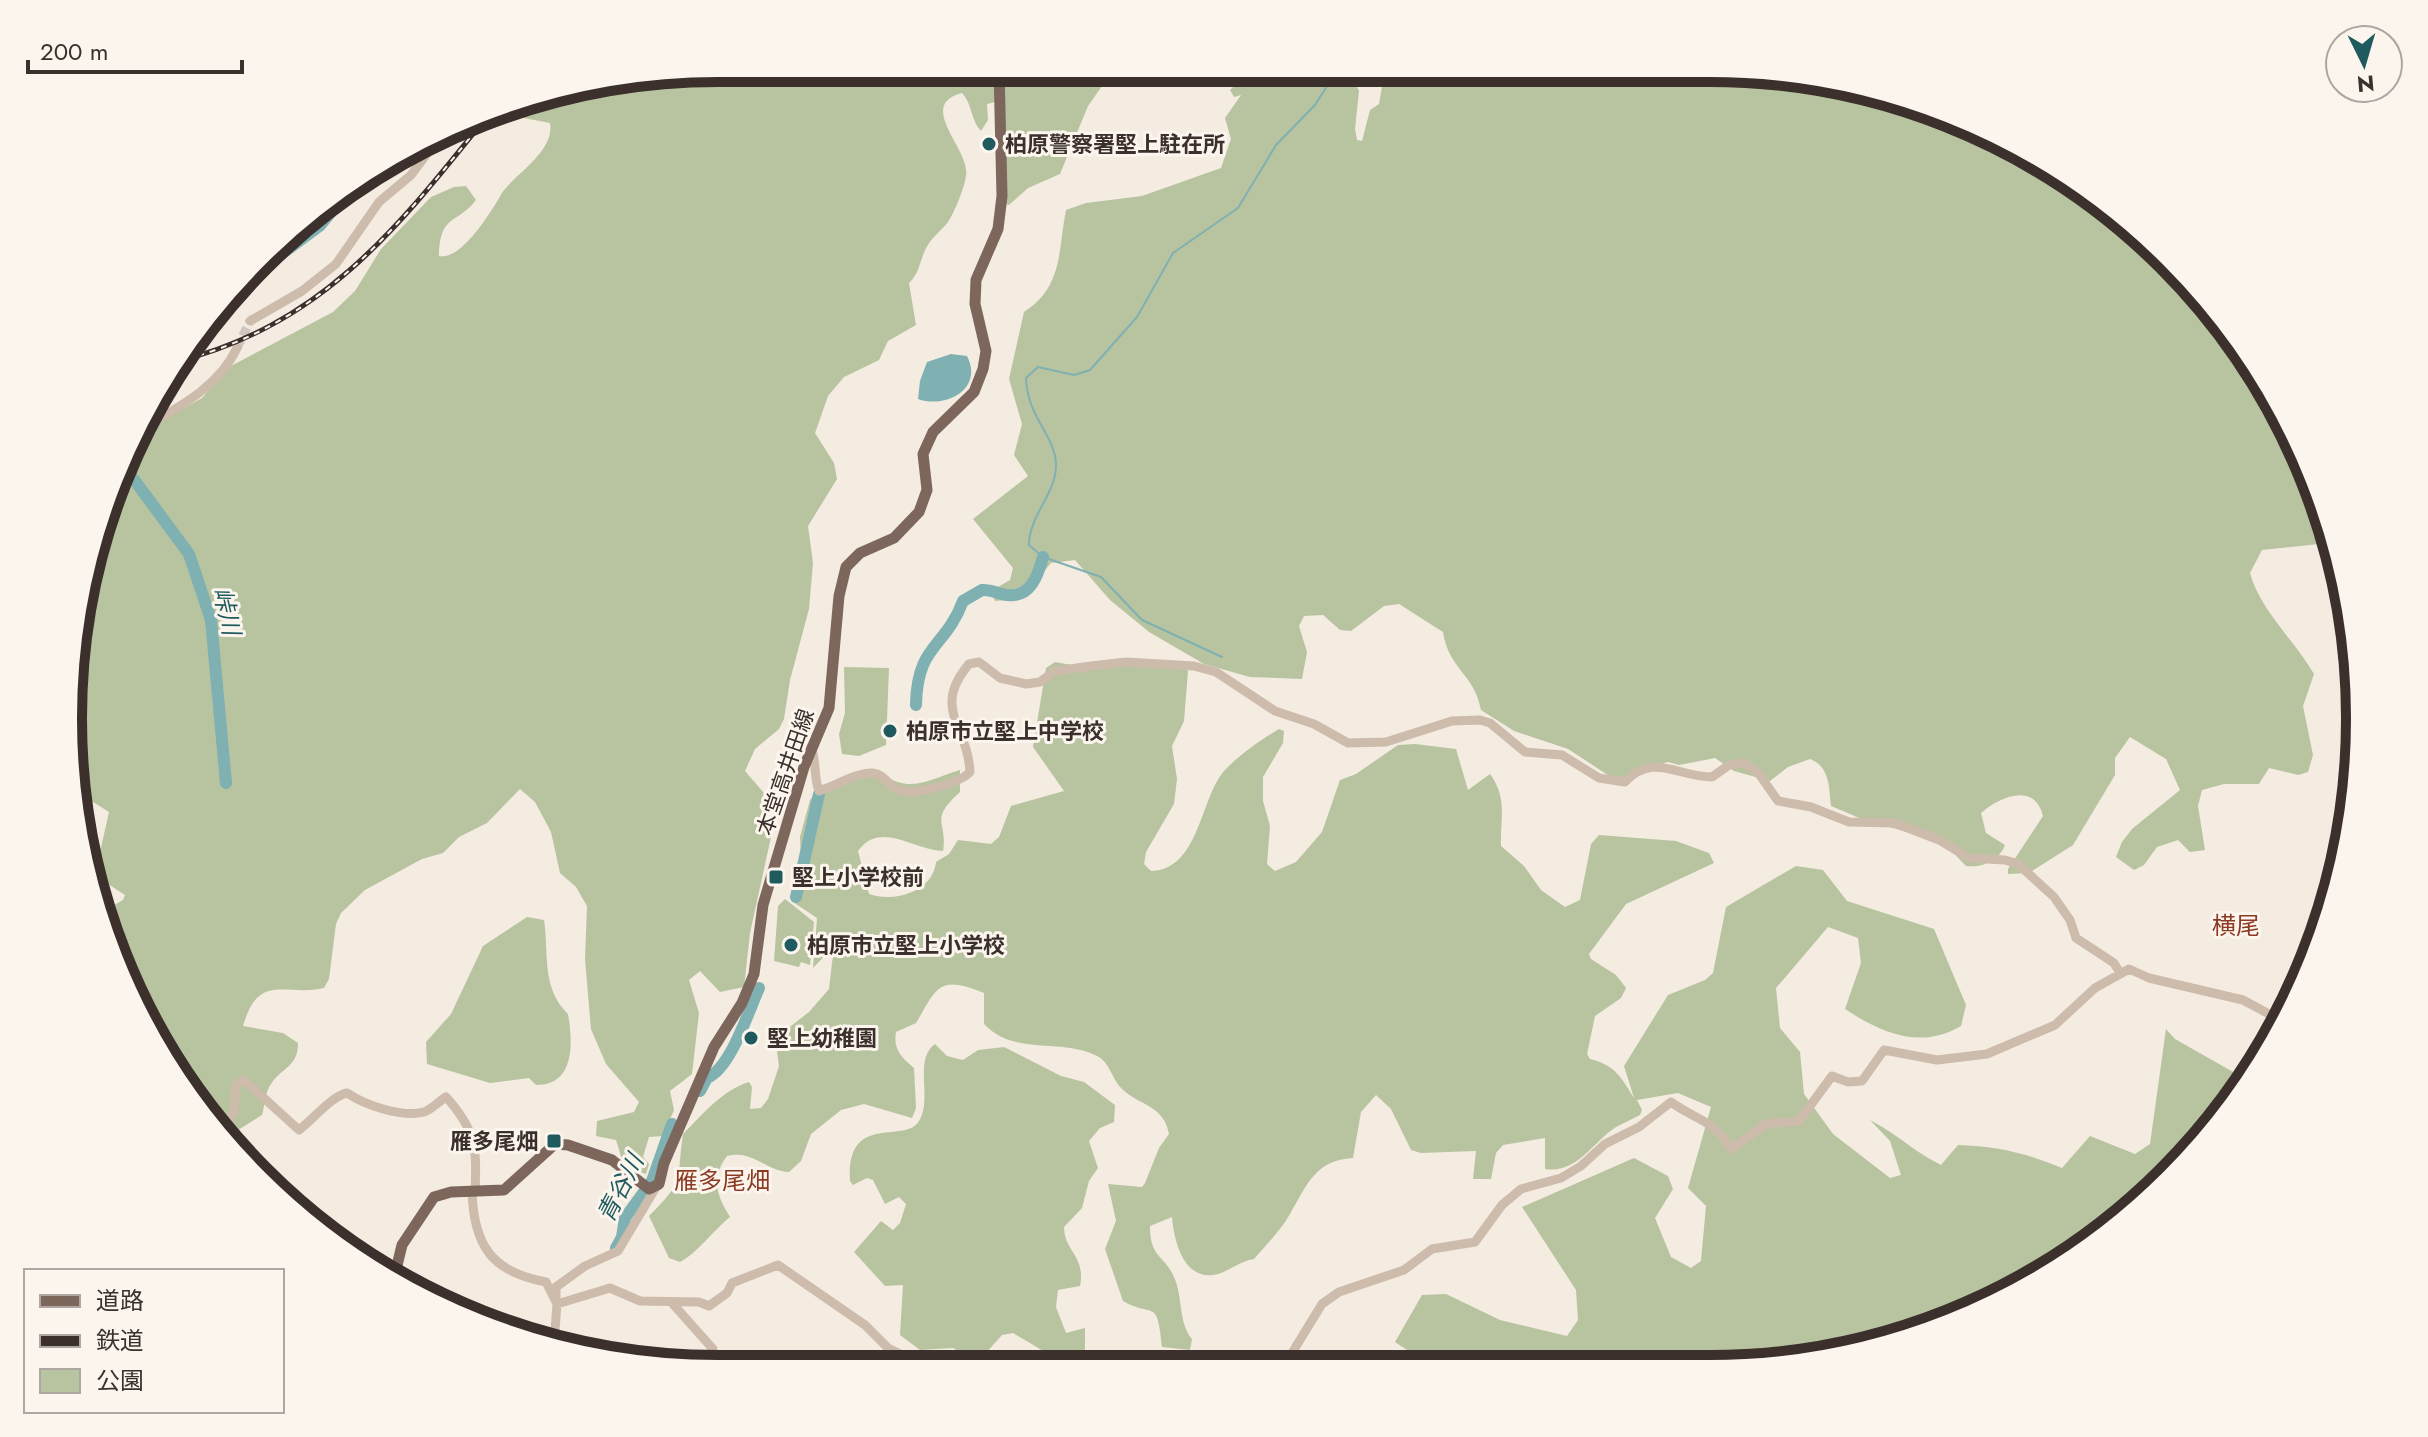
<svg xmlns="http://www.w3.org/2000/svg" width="2428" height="1437" font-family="Jost,'Noto Sans JP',sans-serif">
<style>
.green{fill:#b8c4a0}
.water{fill:#7fb0b2}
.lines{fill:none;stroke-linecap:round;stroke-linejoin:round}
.stream{stroke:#7fb0b2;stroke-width:2}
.river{stroke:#7fb0b2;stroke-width:12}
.minor-tunnel{stroke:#cfc6bd;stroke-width:9;stroke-dasharray:9 4.5;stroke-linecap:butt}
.minor{stroke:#cdbbac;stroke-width:9}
.major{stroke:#7d675c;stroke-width:11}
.rail-casing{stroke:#3b302b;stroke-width:5}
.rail{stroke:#fbf5ee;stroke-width:2;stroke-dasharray:6;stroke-linecap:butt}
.poi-dot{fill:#1f5a5e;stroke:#fbf5ee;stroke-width:3}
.labels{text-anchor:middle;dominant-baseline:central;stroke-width:6;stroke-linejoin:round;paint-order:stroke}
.poi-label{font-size:22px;font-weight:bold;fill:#3b302b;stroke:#fbf5ee;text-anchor:start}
.street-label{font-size:22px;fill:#3b302b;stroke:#fbf5ee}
.water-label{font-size:24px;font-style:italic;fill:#1f5a5e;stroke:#fbf5ee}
.neighbourhood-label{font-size:24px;fill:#8c3b22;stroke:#fbf5ee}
.rim{fill:none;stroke:#3b302b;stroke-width:10}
</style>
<rect width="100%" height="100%" fill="#f4ebe1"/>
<!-- green -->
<path class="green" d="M 719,68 L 1114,69 L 1088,106 L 1060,174 L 1028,188 L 1009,205 L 1005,204 L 1003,100 L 987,104 L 988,120 L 981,131 C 970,119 973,105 962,93 C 915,105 971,150 966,176 C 964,189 955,211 948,222 C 942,230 933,236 928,245 C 919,259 921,272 909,283 L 916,325 L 888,341 L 879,360 L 844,377 L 828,396 L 815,433 L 834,463 L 837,479 L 808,526 L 813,563 L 809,609 L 790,680 L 784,719 L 779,729 L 755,749 L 745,771 L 764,793 L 761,825 L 771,837 L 750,933 L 744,987 L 720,992 L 700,971 L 689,980 L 699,1013 L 692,1074 L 670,1091 L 674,1110 L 663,1136 L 649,1137 L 643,1157 L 649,1164 L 646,1174 L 624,1166 L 616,1140 L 596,1136 L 597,1121 L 634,1112 L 639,1102 L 606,1064 L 591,1029 L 585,959 L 587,906 L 576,887 L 560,873 L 551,832 L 535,802 L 520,789 L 487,823 L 459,837 L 443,853 L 422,859 L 365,890 L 341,913 L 336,924 L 329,979 L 324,988 C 284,997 259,971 243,1026 L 283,1033 L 298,1043 C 298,1067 282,1067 271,1084 C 265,1092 265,1105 262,1115 L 227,1137 L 203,1115 L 103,928 L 100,913 L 123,900 L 125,895 L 102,880 L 96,870 L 109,812 L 90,800 L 82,805 L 68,719 L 90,550 L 145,430 L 202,398 L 229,367 L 333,312 L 355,291 L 381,249 L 431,197 L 454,187 L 466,186 L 476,200 C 457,225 440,213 439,256 C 462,261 492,210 502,193 C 516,173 555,151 550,123 L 503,114 L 512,102 Z
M 1235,69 L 1348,69 L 1359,91 L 1355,129 L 1357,140 L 1362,141 L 1370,110 L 1379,104 L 1385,69 L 1753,69 L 1919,103 L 2071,177 L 2169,258 L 2250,357 L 2310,469 L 2325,516 L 2320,523 L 2319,544 L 2262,550 L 2250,573 C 2260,610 2295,641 2314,674 L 2303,706 L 2313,755 L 2308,772 L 2298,775 L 2269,768 L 2259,784 L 2224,784 L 2202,790 L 2198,806 L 2205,850 L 2190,852 L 2178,840 L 2157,847 L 2144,865 L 2134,870 L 2116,857 L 2122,842 L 2132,829 L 2180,790 L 2166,759 L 2130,737 L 2115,758 L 2115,775 L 2073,845 L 2029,873 L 2008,874 L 2008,869 L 2043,816 C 2035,782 2000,796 1981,813 L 1986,833 L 2005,845 C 1999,861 1982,868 1966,866 L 1943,842 L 1864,820 L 1831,806 C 1829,787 1830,767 1810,759 L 1788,767 L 1770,781 L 1734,771 L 1715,758 L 1679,765 L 1668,762 L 1647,768 L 1637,775 L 1614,779 L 1568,749 L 1514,731 L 1481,710 C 1474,673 1449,670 1443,632 L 1399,604 L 1384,606 L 1351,631 L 1340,630 L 1323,615 L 1304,616 L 1299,626 L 1307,652 L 1302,679 L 1250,677 L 1204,664 L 1149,632 L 1110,600 L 1075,560 L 1051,563 L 1022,598 L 995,601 L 991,591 L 1010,580 L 1013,568 L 973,519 L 1028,476 L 1014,455 L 1022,424 L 1009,379 L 1024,312 C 1063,287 1058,251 1066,210 L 1086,203 L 1142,196 L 1221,168 L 1231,139 L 1225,118 L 1241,95 L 1234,97 L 1230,90 L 1236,84 Z
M 1055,662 L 1077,666 L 1117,663 L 1183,667 L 1188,671 L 1184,721 L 1172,746 L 1177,779 L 1174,804 L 1146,852 L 1144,864 L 1151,871 C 1199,870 1200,799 1224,771 C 1239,755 1260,740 1279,729 L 1284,731 L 1283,743 L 1263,777 L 1263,801 L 1270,826 L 1267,864 L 1275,871 L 1296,862 L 1322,832 L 1340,780 L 1356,774 L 1398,745 L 1415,744 L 1456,749 L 1468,790 L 1490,774 C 1508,799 1500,818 1501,846 L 1524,866 L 1541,890 L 1565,907 L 1580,900 L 1591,844 L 1599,835 L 1676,841 L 1709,853 L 1714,863 L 1626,904 L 1589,954 L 1591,959 L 1616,975 L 1626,988 L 1621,998 L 1595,1016 L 1587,1054 L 1590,1059 C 1615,1065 1621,1077 1634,1098 L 1624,1066 L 1668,995 L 1705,980 L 1713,973 L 1726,907 L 1796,866 L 1823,870 L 1847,901 L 1934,929 L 1966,1005 L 1961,1026 C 1921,1050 1881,1033 1845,1009 L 1861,963 L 1858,938 L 1828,927 L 1776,988 L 1780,1028 L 1800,1052 L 1804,1094 L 1833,1134 L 1890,1178 L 1901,1175 L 1890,1141 L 1870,1120 C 1896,1133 1914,1152 1941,1165 L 1958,1145 C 1996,1146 2026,1153 2062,1168 L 2090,1136 L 2135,1154 L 2150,1144 L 2166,1029 L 2175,1039 L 2249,1081 L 2169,1179 L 2035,1282 L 1918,1335 L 1753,1368 L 1434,1368 L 1395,1342 L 1422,1295 L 1446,1294 L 1500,1320 L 1567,1336 L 1578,1320 L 1576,1290 L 1522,1207 L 1634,1158 L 1668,1176 L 1673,1189 L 1655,1218 L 1671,1257 L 1691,1268 L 1701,1261 L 1706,1206 L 1688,1188 L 1711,1107 L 1678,1093 L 1637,1100 L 1642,1110 L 1640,1115 C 1632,1119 1624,1123 1616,1127 C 1593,1142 1577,1174 1545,1169 L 1545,1138 L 1503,1145 L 1496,1153 L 1491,1179 L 1473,1179 L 1476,1151 L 1421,1153 L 1411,1150 L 1391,1109 L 1376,1095 L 1361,1112 L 1353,1158 C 1315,1160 1307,1185 1290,1214 C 1281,1230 1266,1245 1254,1259 C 1240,1261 1231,1270 1218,1274 C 1184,1283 1174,1241 1172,1217 L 1150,1226 C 1150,1259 1164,1254 1174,1277 C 1183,1296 1178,1323 1192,1339 L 1190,1350 L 1162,1347 C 1157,1296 1154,1319 1123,1301 L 1105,1249 L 1116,1221 L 1108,1184 L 1142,1187 L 1145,1183 L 1159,1148 L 1169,1134 C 1164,1105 1140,1106 1122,1089 C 1111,1078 1110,1061 1095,1055 C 1059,1038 1014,1056 984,1024 L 984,993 C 938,974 937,988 916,1023 L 896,1032 C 893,1049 901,1057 914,1068 L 916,1108 L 912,1118 L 864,1104 L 841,1110 L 811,1134 L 801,1161 L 789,1172 C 765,1171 753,1149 727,1156 C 711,1178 716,1194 730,1217 C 714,1230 696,1254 680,1262 L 669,1258 L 649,1216 C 686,1180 676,1181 683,1134 C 703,1114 721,1091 749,1082 L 752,1087 L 750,1109 L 761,1108 L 768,1099 L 779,1066 L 776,1044 L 782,1033 L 809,1012 L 829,989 L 834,946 L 813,968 L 817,918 L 793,902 L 801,858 L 800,837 L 810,800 L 822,785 L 875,769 C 909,795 922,782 960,770 L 960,792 C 928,821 948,821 943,851 C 913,850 880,820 858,851 L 869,894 C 894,903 933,892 936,862 L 949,854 L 958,840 L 991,844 L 999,837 L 1011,806 L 1064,791 L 1033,747 L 1046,668 Z
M 844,667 L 889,668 L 886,745 L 859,756 L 842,754 L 839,734 L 845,713 Z
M 785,899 L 814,922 L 810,965 L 801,962 L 799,967 L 774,961 L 778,906 Z
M 527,917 L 544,920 C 549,954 541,988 568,1014 C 573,1043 575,1085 536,1085 L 529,1078 L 490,1083 L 427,1064 L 426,1042 L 451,1014 L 483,946 Z
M 935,1044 L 947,1056 L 963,1060 L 978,1050 L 1004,1047 L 1061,1076 L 1084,1082 L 1115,1105 L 1114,1122 L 1100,1128 L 1089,1141 L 1098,1168 L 1089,1181 L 1082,1208 L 1064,1227 C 1064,1251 1086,1256 1080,1286 L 1058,1290 L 1056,1307 L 1066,1333 L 1085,1328 L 1085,1355 L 1079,1368 L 1058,1368 L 1050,1355 L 1013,1333 L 1002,1335 L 984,1355 L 967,1356 L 953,1348 L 920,1350 L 900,1335 L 903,1285 L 885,1286 L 854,1252 L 881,1221 L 893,1230 L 900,1223 L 906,1204 L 899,1197 L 885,1204 L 873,1180 L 867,1178 L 853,1185 L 850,1181 C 846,1111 905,1145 919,1121 C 933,1098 913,1060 935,1044 Z"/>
<!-- water -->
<path class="water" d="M 366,179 L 324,230 L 236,295 L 323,202 Z
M 951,354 L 967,356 C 984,389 946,409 918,399 L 920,381 L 927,362 Z"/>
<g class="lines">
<!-- stream -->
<path class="stream" d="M 1222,657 L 1142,620 L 1101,577 L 1043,557 L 1029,545 C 1029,515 1057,493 1056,464 C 1055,435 1027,417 1026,378 L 1038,367 L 1074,375 L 1090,370 L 1137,317 L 1173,253 L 1238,208 L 1276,145 L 1315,105 L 1338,69"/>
<!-- river -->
<path class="river" d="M 127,470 L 189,554 L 211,620 L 226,783
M 916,705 C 917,644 945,649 963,601 L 982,590 C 991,589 998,594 1007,595 C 1031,598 1038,575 1043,557
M 796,897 L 819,794
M 700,1091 L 707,1078 C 731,1068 748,1012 759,988
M 616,1248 L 622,1237 L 625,1218 L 652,1181 L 672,1124"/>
<!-- minor-tunnel -->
<path class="minor-tunnel" d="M 237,348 L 250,321"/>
<!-- minor -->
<path class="minor" d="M 250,321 L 302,291 L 336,264 L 379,202 L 411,175 L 435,143
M 146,426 C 181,406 219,386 237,348
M 811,747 C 817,761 813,775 819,791 C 835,786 857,772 873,773 C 885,774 888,786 898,790 C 913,796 960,783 970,772 C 968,726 931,709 969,664 L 979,662 L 1000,678 L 1026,684 L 1040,682 L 1055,671 L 1091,666 L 1126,662 L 1194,666 L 1216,672 L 1275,711 L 1314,724 L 1348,743 L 1386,742 L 1452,721 L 1480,720 L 1490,723 L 1525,752 L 1562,755 L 1599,778 L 1625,782 C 1653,752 1678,777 1712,777 L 1729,765 L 1745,763 L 1759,774 L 1778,801 L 1811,807 L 1849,822 L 1895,823 L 1939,840 L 1969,858 L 2005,860 L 2018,864 L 2054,897 L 2070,920 L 2076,938 L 2114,963 L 2120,973
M 221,1132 L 234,1111 L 236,1085 L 244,1080 L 299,1130 C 314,1119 330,1097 347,1093 C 365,1105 402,1118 424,1112 C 431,1110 439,1101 446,1097 C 476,1130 477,1148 475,1192
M 472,1192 C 474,1245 491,1272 546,1282 L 557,1304 L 554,1343
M 556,1301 L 556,1287 L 585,1266 L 618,1251 L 655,1189
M 672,1303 L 713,1349 L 714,1357 L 708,1368
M 557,1304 L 610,1288 L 640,1301 L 699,1302 L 709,1306 L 727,1293 L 732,1283 L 778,1265 L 865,1325 L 888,1348 L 906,1357 L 906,1368
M 1284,1366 L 1322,1304 L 1339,1292 L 1404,1270 L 1432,1249 L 1475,1242 L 1502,1205 L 1521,1189 L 1561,1178 L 1581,1166 L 1605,1144 L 1639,1127 L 1671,1102 C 1697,1121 1712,1118 1731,1149 L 1766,1124 L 1799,1121 L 1832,1076 L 1848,1082 L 1862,1081 L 1884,1050 L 1937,1060 L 1987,1054 L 2055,1025 L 2095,988 L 2129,969 L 2149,978 L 2243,1000 L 2282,1021
M 1025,1368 L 1043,1368
M 1229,1368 C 1248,1354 1267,1350 1285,1368"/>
<!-- major -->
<path class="major" d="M 394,1278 L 402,1245 L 434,1197 L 451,1192 L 504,1190 L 555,1144 L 568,1145 L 612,1160 L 649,1189 L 659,1184 L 664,1163 L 714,1047 L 742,1003 L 754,974 L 763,905 L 804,767 L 829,708 L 839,596 L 846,567 L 860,553 L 894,538 L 919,512 L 927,490 L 923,454 L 933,432 L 974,392 L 983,369 L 986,351 L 975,304 L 976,280 L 998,229 L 1002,196 L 999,68"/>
<!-- rail casing -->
<g class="rail-casing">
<path id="rail" d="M 175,362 C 323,326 399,226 489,114"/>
</g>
<!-- rail -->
<use href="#rail" class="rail"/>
</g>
<!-- markers -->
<g class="poi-dot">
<circle cx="989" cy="144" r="8"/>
<circle cx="890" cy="731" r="8"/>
<rect x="768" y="869" width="16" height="16" rx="4"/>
<circle cx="791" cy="945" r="8"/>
<circle cx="751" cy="1038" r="8"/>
<rect x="546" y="1133" width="16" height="16" rx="4"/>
</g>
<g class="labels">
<!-- poi labels -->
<g class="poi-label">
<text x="1005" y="144">柏原警察署堅上駐在所</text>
<text x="906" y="731">柏原市立堅上中学校</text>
<text x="792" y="877">堅上小学校前</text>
<text x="807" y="945">柏原市立堅上小学校</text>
<text x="767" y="1038">堅上幼稚園</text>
<text x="538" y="1141" text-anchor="end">雁多尾畑</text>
</g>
<!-- street labels -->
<g class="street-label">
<text transform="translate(785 772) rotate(-71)">本堂高井田線</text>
</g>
<!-- water labels -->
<g class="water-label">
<text transform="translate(227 611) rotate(77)">峠川</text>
<text transform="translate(620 1188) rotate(-63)">青谷川</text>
</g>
<!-- neighbourhood labels -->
<g class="neighbourhood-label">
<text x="2236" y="925">横尾</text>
<text x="722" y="1180">雁多尾畑</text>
</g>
</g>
<!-- crop -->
<path d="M0 0H2428V1437H0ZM718 82H1710A636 636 0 0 1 2346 718V719A636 636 0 0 1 1710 1355H718A636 636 0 0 1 82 719V718A636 636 0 0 1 718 82Z" fill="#fbf5ee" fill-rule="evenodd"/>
<path class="rim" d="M718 82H1710A636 636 0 0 1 2346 718V719A636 636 0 0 1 1710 1355H718A636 636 0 0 1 82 719V718A636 636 0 0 1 718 82Z"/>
<!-- legend -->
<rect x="24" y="1269" width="260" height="144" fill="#fbf5ee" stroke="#aea6a0" stroke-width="2"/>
<rect x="40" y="1295" width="40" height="12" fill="#7d675c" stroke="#aea6a0" stroke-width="2"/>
<text x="96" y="1309" font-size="24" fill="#3b302b">道路</text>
<rect x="40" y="1335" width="40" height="12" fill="#3b302b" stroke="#aea6a0" stroke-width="2"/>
<text x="96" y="1349" font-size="24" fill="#3b302b">鉄道</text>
<rect x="40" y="1369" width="40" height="24" fill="#b8c4a0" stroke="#aea6a0" stroke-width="2"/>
<text x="96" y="1389" font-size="24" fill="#3b302b">公園</text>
<!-- north arrow -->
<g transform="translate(2364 64) rotate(175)"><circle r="38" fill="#fbf5ee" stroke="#aea6a0" stroke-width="2"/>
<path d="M0-6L14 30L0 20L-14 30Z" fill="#1f5a5e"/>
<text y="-12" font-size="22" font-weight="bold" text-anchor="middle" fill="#3b302b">N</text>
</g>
<!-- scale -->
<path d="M28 60v12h214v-12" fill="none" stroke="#3b302b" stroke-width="4"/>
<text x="40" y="60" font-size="24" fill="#3b302b" stroke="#fbf5ee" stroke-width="6" paint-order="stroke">200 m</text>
</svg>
